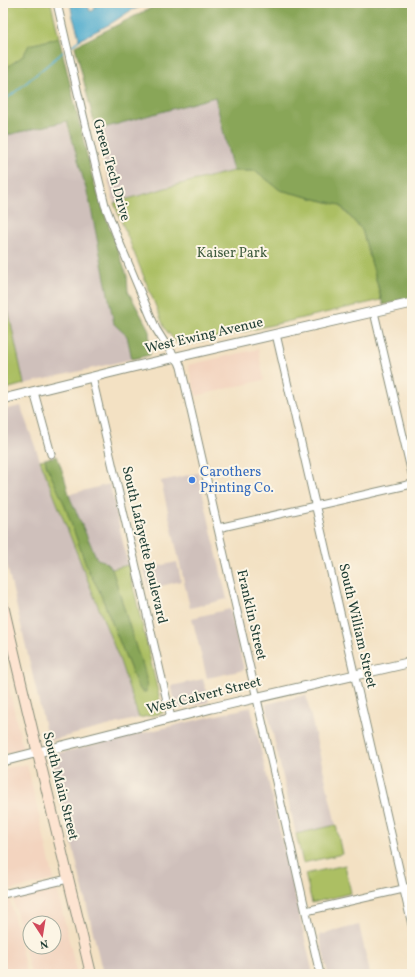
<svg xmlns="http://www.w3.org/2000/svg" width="415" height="977" font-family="Vollkorn,serif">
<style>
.built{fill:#f3d4bf;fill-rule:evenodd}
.industrial{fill:#cfc0bb}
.green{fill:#acbf63;stroke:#667e4c}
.forest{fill:#89a659;stroke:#547246}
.water{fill:#50acce;stroke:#387481}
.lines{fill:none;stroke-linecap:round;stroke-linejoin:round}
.stream{stroke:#50acce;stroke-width:1.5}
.minor-casing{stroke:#898f7c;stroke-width:9}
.tertiary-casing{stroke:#898f7c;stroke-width:11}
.secondary-casing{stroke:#898f7c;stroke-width:12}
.minor{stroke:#fff;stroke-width:7}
.tertiary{stroke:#fff;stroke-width:9}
.secondary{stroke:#fde4d1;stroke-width:10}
.shop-dot{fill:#3f7fe0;stroke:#fcf5e5;stroke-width:1.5}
.labels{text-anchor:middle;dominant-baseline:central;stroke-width:4;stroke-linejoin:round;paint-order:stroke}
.street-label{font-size:14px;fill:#1f3d34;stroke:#fcf5e5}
.park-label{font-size:14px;fill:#425e40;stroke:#fcf5e5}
.shop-label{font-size:14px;fill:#366cbe;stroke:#fcf5e5;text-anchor:start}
</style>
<rect width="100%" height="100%" fill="#fcf5e5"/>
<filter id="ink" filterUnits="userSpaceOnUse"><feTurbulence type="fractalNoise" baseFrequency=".025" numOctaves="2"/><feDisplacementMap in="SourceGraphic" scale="8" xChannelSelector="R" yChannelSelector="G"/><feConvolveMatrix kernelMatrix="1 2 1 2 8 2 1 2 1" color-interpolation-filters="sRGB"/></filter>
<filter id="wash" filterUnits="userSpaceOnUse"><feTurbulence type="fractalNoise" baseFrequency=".012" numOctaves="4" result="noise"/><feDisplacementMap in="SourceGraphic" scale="16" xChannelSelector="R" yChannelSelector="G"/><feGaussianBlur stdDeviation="0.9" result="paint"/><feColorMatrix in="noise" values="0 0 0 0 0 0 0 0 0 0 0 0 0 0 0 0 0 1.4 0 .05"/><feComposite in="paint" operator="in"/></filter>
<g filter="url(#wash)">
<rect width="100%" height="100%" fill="#f3e1c3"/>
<!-- built -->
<path class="built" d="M 258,349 L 264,380 L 196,396 L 188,365 Z
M 3,663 L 23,749 L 3,754 Z
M 27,764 L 54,880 L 11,890 L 3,855 L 3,769 Z
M 56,885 L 77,974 L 31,974 L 12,895 ZM 30,923 L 54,923 L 54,947 L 30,947 Z
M 9,895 L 27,974 L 3,974 L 3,897 Z"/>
<!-- industrial -->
<path class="industrial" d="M 215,97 L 233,171 L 176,185 L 114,203 L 96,130 Z
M 66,121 L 90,203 L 114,324 L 127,335 L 132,359 L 24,384 L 3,286 L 3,136 Z
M 21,406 L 24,416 L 40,460 L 84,571 L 120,661 L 139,718 L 48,741 L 3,548 L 3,410 Z
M 198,473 L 227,599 L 190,608 L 161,481 Z
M 110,484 L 128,565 L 95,573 L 66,495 Z
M 177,562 L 181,581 L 149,589 L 144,569 Z
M 230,609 L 244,670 L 207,678 L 192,618 Z
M 203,679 L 209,702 L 177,709 L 171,686 Z
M 306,695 L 336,825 L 296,834 L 266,704 Z
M 251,707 L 313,974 L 103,974 L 51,755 Z
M 359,925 L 370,974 L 328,974 L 319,935 Z"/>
<!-- green -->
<path class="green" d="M 7,3 L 51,3 L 59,38 L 29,45 L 23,56 L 3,70 L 3,6 L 4,4 Z
M 233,171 L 256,171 L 280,190 L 339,205 L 362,230 L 375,275 L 381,300 L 185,345 L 176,342 L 165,329 L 114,203 L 176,185 Z
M 3,286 L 24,384 L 6,389 L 3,374 Z
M 45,459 L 47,467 L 64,503 L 88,570 L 99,590 L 137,685 L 142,692 L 147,685 L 142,663 L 137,651 L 112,569 L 128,565 L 163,713 L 139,718 L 120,661 L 84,571 L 40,460 Z
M 336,825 L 342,854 L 303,863 L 296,834 Z
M 345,865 L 351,893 L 312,903 L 305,874 Z"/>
<!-- forest -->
<path class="forest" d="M 161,3 L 412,3 L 412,298 L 383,305 L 375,275 L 362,230 L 340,205 L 280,190 L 256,171 L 233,171 L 215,97 L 96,130 L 75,46 Z
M 59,38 L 93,180 L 104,212 L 127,276 L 128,291 L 149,330 L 150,355 L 132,359 L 127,336 L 114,324 L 90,203 L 67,121 L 3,136 L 3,70 L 23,56 L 29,45 Z
M 57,456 L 64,476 L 70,498 L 97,559 L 104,561 L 112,569 L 137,651 C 143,664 148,678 146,692 L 142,692 L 137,685 L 99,590 L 88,570 L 64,503 L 47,467 L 45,459 Z"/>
<!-- water -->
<path class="water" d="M 80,3 L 87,3 L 90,11 C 95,12 95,7 95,3 L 149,3 L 130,11 L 110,24 L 79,40 C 78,28 71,17 71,5 Z"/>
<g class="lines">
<!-- stream -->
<path class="stream" d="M 71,46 L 79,40
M 3,102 L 63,52"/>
</g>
</g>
<g filter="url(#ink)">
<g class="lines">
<!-- minor casing -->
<g class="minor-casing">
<path id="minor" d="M 57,3 L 83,115 L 105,205 L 118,239 L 156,329 L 166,345 L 179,362 L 181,367 L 320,974
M 374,312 L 412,474
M 276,334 L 412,925
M 92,377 L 171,718
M 34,392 L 51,454
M 218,528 L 412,484
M 3,894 L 68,879
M 306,911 L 412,887"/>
</g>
<!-- tertiary casing -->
<g class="tertiary-casing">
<path id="tertiary" d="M 3,399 L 133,367 L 412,303
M 3,761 L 212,708 L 412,662"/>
</g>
<!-- secondary casing -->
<g class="secondary-casing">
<path id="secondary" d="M 3,605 C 31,728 62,851 91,974"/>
</g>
<!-- minor -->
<use href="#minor" class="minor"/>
<!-- tertiary -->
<use href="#tertiary" class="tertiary"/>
<!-- secondary -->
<use href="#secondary" class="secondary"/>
</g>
</g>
<!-- markers -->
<circle class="shop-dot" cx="192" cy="480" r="4"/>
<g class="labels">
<!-- street labels -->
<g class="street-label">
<text transform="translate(111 170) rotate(74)">Green Tech Drive</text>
<text transform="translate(204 336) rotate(-13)">West Ewing Avenue</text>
<text transform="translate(144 545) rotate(77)">South Lafayette Boulevard</text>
<text transform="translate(251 615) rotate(77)">Franklin Street</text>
<text transform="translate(357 626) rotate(77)">South William Street</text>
<text transform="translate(204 696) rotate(-14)">West Calvert Street</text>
<text transform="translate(60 786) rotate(76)">South Main Street</text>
</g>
<!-- park labels -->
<g class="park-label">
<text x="232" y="253">Kaiser Park</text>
</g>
<!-- shop labels -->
<g class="shop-label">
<text x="200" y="472">Carothers<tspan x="200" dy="16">Printing Co.</tspan></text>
</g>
</g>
<!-- margin -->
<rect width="415" height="977" fill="none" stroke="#fcf5e5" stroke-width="16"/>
<!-- north arrow -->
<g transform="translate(42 935) rotate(168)"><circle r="19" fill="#fcf5e5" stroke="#a4ab9e"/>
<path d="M0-3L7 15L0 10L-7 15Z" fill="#d1495b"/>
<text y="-6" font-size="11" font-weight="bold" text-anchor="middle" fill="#1f3d34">N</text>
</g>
</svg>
